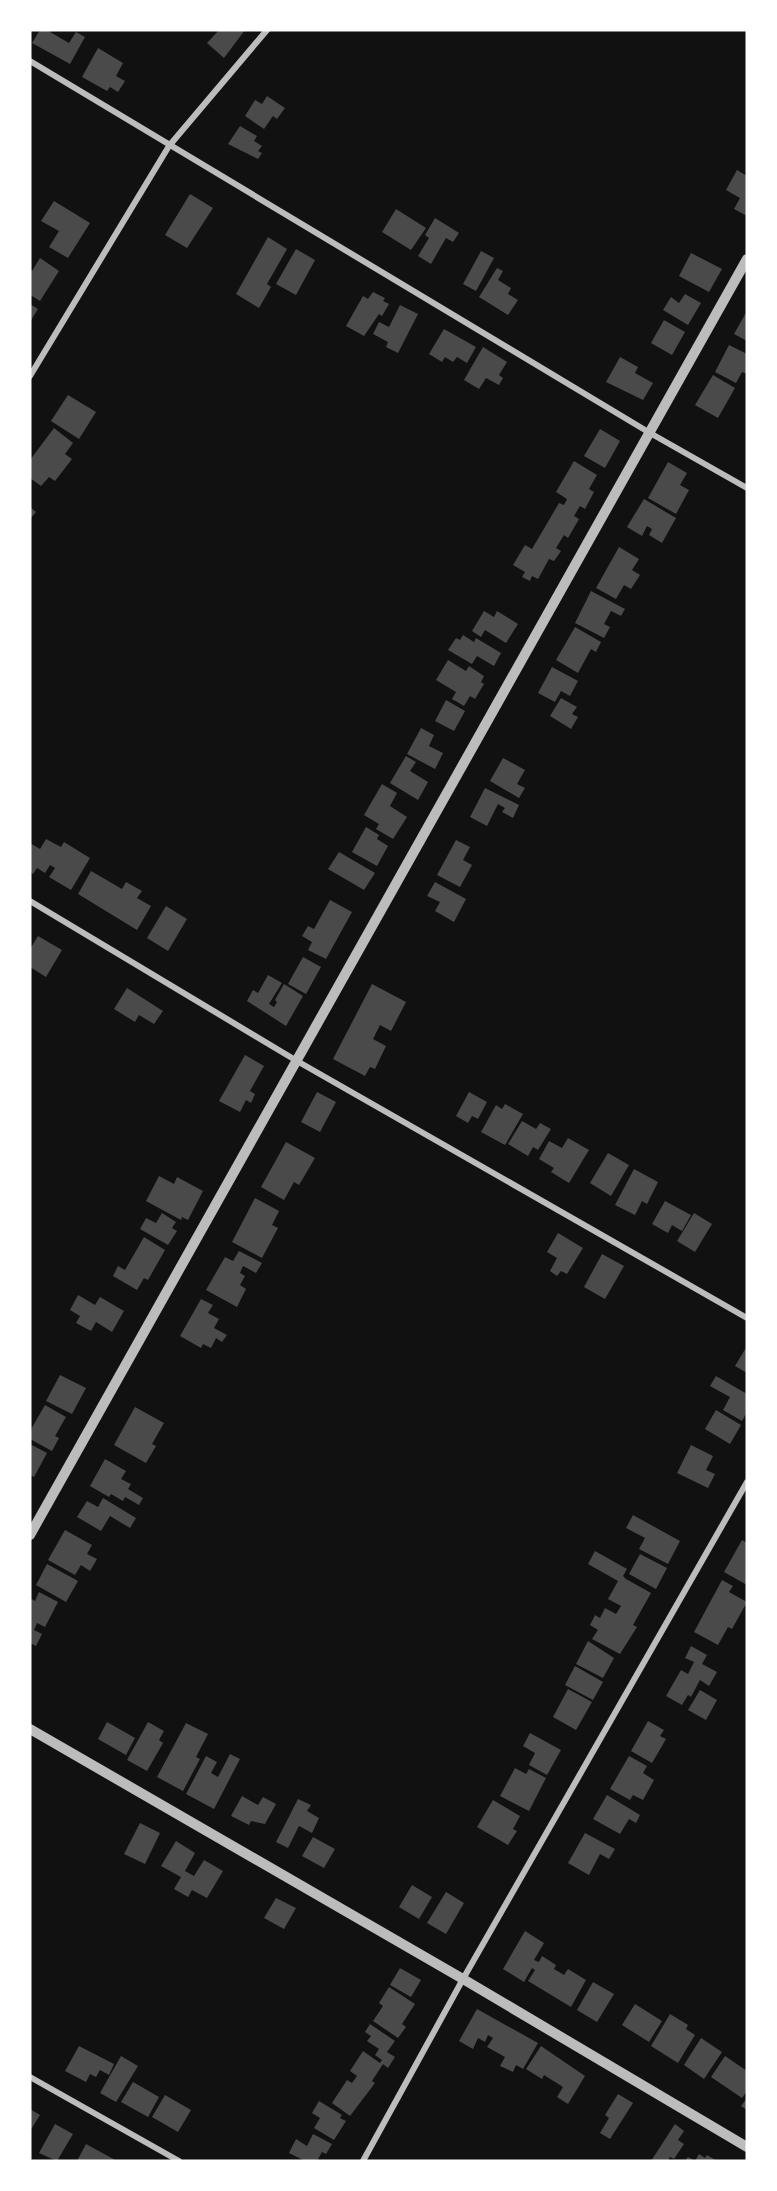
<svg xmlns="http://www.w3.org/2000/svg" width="777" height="2191" font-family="Manrope,sans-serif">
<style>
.building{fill:#4a4a4a}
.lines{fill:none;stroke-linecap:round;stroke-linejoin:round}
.minor{stroke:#bcbcbc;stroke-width:6}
.tertiary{stroke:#bcbcbc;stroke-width:10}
</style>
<rect width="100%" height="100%" fill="#111"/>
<!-- building -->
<path class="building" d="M 40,30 L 51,30 L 50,32 L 69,43 L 76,32 L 85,37 L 70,64 L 32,43 Z
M 219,30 L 245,30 L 224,58 L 207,43 Z
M 98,48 L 123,63 L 116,76 L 125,81 L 118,92 L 110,87 L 107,91 L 82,77 Z
M 267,96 L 285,108 L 277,119 L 273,116 L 264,129 L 245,116 L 255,100 L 262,104 Z
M 240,126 L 257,136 L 254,141 L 262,146 L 258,151 L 262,153 L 258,159 L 228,144 Z
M 737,170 L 747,176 L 747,216 L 734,209 L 740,198 L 726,190 Z
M 190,194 L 213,208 L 187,248 L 165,235 Z
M 54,201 L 90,223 L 68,258 L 49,247 L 59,231 L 41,221 Z
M 396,209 L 426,228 L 411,250 L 382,232 Z
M 435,218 L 459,233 L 453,242 L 446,238 L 431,264 L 418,256 L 429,238 L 425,235 Z
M 268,237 L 287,249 L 267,284 L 271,287 L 259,308 L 236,294 Z
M 296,249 L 315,260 L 296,295 L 276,284 Z
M 481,251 L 494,258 L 476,291 L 463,284 Z
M 691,253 L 722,269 L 709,292 L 679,276 Z
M 40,258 L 59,271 L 40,301 L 32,296 L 30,298 L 30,269 L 32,271 Z
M 497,268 L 503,271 L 498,280 L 511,288 L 508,294 L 518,300 L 508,315 L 479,297 Z
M 373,292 L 385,298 L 383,301 L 389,304 L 382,316 L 379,314 L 364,336 L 346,326 L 363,296 L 368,299 Z
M 685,294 L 701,303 L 688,325 L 663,310 L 671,297 L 679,303 Z
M 30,304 L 38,309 L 30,322 Z
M 400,305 L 418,314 L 398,353 L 386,347 L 388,342 L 373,334 L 379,322 L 389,327 Z
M 747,311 L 747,341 L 734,334 Z
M 664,320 L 685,332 L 672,355 L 651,343 Z
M 444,329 L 476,347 L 467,363 L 457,357 L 453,362 L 445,357 L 442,362 L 429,354 Z
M 729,345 L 747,354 L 747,374 L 742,372 L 736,383 L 715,372 Z
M 483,347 L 507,362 L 499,375 L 503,378 L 499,385 L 486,378 L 479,389 L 464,380 Z
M 620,357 L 638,367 L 635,373 L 653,383 L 643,400 L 606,382 Z
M 713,375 L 735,388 L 718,418 L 695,405 Z
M 68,395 L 96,412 L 79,439 L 51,421 Z
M 54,428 L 73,443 L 65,454 L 72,459 L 55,481 L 49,477 L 41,486 L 30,478 L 30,460 Z
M 600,429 L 620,441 L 605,468 L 584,456 Z
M 574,461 L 597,475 L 589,489 L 594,492 L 585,509 L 580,506 L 574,516 L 579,519 L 568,538 L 564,535 L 556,548 L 561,551 L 554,561 L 549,559 L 538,579 L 532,576 L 530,581 L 522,577 L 525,572 L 513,565 L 525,545 L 532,549 L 559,503 L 564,505 L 567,499 L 556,492 Z
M 668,462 L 687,473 L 680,485 L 689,490 L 676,514 L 648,498 Z
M 644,499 L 676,518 L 662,543 L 649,535 L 652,529 L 647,526 L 642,536 L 627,527 Z
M 30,507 L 36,512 L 30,519 Z
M 619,547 L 639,559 L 632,570 L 640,575 L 631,589 L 624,585 L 616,599 L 596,588 Z
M 591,591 L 625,609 L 621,616 L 611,611 L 604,624 L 610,627 L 604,638 L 575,623 Z
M 484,611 L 494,617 L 497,611 L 518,624 L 506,643 L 485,630 L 481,637 L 472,631 Z
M 575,627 L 601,642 L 596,652 L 591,649 L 578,673 L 556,660 Z
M 463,635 L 474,642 L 476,638 L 501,653 L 494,666 L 477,656 L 472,664 L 448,650 L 456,638 L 460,640 Z
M 448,660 L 466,671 L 469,666 L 484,676 L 481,682 L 484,684 L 475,699 L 470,696 L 464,706 L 452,699 L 456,692 L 436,680 Z
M 552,667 L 578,681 L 570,696 L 561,691 L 555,702 L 538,693 Z
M 561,698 L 577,707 L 572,714 L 578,717 L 571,729 L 550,716 Z
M 446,700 L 465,711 L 454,731 L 435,721 Z
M 421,728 L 434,735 L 429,746 L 443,753 L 435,769 L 407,754 Z
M 406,756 L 416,762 L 410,771 L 428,782 L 418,800 L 390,783 Z
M 503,758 L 525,770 L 517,784 L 525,788 L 519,798 L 490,781 Z
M 382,784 L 397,793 L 390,806 L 407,817 L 393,839 L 376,829 L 379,824 L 364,815 Z
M 485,788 L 519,805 L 513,818 L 502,812 L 505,808 L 498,804 L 487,826 L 470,817 Z
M 366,827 L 379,835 L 377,839 L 388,846 L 377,866 L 352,852 Z
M 46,839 L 61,847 L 64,842 L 90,858 L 71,890 L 49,877 L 55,868 L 50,865 L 45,873 L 37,868 L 33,874 L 30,872 L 30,843 L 40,849 Z
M 456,840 L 470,847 L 463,860 L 472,865 L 460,887 L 437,875 Z
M 339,852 L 375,873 L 364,890 L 328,869 Z
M 91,871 L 122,889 L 126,882 L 142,891 L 137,898 L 151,906 L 137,930 L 78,894 Z
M 435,882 L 466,899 L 454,922 L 435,911 L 440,902 L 427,896 Z
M 330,900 L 352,912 L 326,959 L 308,950 L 312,942 L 302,936 L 308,926 L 314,929 Z
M 166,906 L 187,919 L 168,951 L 147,938 Z
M 38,936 L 62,950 L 46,977 L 30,967 L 30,949 Z
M 303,957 L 321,967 L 306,994 L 288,984 Z
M 268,975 L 282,983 L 269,1004 L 274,1007 L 277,1002 L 275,1000 L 284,984 L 303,996 L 286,1026 L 247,1001 L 253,990 L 258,993 Z
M 372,984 L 406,1002 L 391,1031 L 380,1025 L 373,1039 L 386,1046 L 375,1069 L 370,1067 L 365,1076 L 333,1059 Z
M 127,988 L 163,1011 L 154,1024 L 139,1015 L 135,1022 L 114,1009 Z
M 245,1055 L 264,1066 L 250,1091 L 255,1094 L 251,1103 L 246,1100 L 240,1112 L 219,1101 Z
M 317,1092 L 336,1102 L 320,1132 L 301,1122 Z
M 469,1092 L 487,1102 L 478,1119 L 472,1116 L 468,1123 L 456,1116 Z
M 505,1104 L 523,1114 L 505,1145 L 481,1132 L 496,1105 L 502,1109 Z
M 522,1121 L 536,1129 L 540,1123 L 551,1129 L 538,1150 L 533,1147 L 528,1156 L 508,1144 Z
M 568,1138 L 589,1150 L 569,1183 L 551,1172 L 554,1168 L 539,1159 L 549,1141 L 562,1148 Z
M 286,1142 L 315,1158 L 299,1185 L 294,1182 L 284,1200 L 261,1187 Z
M 608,1153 L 629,1165 L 611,1196 L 590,1183 Z
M 634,1169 L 658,1182 L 647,1204 L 642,1201 L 635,1215 L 615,1205 Z
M 159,1176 L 174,1184 L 177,1177 L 203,1191 L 188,1220 L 182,1217 L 181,1220 L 146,1201 Z
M 255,1198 L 279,1211 L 272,1225 L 278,1228 L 262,1258 L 232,1242 Z
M 665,1201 L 691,1215 L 682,1231 L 672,1225 L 668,1233 L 652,1224 Z
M 162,1213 L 176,1222 L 172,1228 L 177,1231 L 168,1245 L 140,1229 L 146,1218 L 156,1223 Z
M 694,1213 L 712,1224 L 695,1252 L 677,1241 Z
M 558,1233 L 583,1248 L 567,1274 L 561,1271 L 557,1276 L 550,1271 L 557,1258 L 547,1252 Z
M 144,1237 L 165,1250 L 148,1280 L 144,1278 L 137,1290 L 113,1276 L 118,1266 L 125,1270 Z
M 239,1251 L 262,1263 L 256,1273 L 243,1266 L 240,1273 L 245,1276 L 240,1285 L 246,1289 L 237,1307 L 206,1290 L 225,1257 L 233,1261 Z
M 602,1254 L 624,1266 L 605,1299 L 584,1287 Z
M 78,1295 L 95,1305 L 100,1297 L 124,1311 L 112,1332 L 96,1322 L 91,1331 L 76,1323 L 80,1316 L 70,1310 Z
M 201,1299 L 213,1305 L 208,1313 L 219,1319 L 214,1328 L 227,1335 L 222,1342 L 216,1338 L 211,1348 L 203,1344 L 201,1348 L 180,1336 Z
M 747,1346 L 747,1373 L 735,1366 Z
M 60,1375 L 86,1388 L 72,1414 L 46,1401 Z
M 716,1376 L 747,1394 L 747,1412 L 742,1421 L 723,1410 L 730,1397 L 710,1386 Z
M 45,1405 L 66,1417 L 55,1436 L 59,1438 L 52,1451 L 30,1439 L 30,1431 Z
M 135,1407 L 164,1423 L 152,1444 L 156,1446 L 146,1463 L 114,1445 Z
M 716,1410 L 741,1425 L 730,1444 L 705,1429 Z
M 30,1444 L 47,1453 L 34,1477 L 30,1475 Z
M 691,1445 L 713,1456 L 706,1470 L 715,1474 L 708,1488 L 677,1473 Z
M 105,1459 L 126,1471 L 121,1479 L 131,1484 L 128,1489 L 143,1498 L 139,1505 L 125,1497 L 123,1501 L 111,1494 L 109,1497 L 90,1486 Z
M 103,1498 L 136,1518 L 130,1528 L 110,1516 L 101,1531 L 77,1517 L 87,1501 L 98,1507 Z
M 633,1515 L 680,1541 L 668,1564 L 639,1549 L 645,1538 L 626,1528 Z
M 65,1530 L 92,1545 L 87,1554 L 97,1559 L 90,1571 L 81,1565 L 75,1575 L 48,1560 Z
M 742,1540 L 747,1543 L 747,1585 L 724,1572 Z
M 595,1551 L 627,1569 L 623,1576 L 626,1579 L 651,1593 L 633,1625 L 637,1627 L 620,1654 L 592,1639 L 598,1630 L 590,1625 L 595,1615 L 600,1618 L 605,1608 L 616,1614 L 621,1606 L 608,1599 L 618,1581 L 588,1564 Z
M 640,1554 L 667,1568 L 656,1589 L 629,1574 Z
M 47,1564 L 78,1581 L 66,1602 L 36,1585 Z
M 722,1580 L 733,1586 L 729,1592 L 747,1602 L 732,1629 L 728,1627 L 718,1645 L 694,1632 Z
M 39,1592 L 58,1602 L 45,1627 L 37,1623 L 34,1630 L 42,1634 L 36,1646 L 30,1643 L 30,1598 L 35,1601 Z
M 588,1641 L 614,1658 L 603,1678 L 576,1664 Z
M 691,1646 L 707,1655 L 702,1664 L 717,1672 L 709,1686 L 700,1680 L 691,1697 L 688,1695 L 682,1705 L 666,1696 L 681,1670 L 688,1674 L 694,1662 L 685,1658 Z
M 575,1666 L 603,1682 L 593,1700 L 565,1685 Z
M 568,1689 L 592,1702 L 576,1730 L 553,1717 Z
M 700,1690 L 717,1700 L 706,1720 L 688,1710 Z
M 648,1721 L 664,1730 L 660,1736 L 666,1739 L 652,1763 L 631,1751 Z
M 107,1722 L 135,1738 L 126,1755 L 98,1739 Z
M 148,1722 L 164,1731 L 159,1740 L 163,1743 L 147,1771 L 127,1760 Z
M 186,1723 L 208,1734 L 196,1757 L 200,1759 L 183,1791 L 157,1777 Z
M 530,1733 L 561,1750 L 547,1775 L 529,1765 L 535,1753 L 523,1746 Z
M 230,1754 L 240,1759 L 214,1809 L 186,1794 L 206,1756 L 217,1762 L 211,1773 L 218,1777 Z
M 629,1756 L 647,1766 L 643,1773 L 654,1780 L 643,1800 L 633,1795 L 630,1800 L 610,1789 Z
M 515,1768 L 526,1774 L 529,1769 L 546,1778 L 529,1811 L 500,1796 Z
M 607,1795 L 640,1815 L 636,1823 L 629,1819 L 620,1834 L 593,1819 Z
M 242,1796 L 258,1805 L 263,1797 L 276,1804 L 265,1824 L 251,1821 L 249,1825 L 231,1816 Z
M 298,1799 L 311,1805 L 307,1811 L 319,1818 L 312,1833 L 299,1826 L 288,1848 L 276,1842 Z
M 493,1800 L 520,1816 L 513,1829 L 517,1831 L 508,1845 L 477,1827 Z
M 140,1823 L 160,1833 L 145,1864 L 124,1854 Z
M 585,1833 L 615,1849 L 609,1859 L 600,1854 L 589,1875 L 568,1863 Z
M 313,1837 L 335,1849 L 324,1868 L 302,1856 Z
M 176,1841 L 195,1853 L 185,1871 L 194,1876 L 204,1860 L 223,1871 L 207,1898 L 192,1890 L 188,1897 L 174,1889 L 181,1877 L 161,1866 Z
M 412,1885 L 432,1897 L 419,1919 L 399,1907 Z
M 446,1892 L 464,1903 L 446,1934 L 427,1923 Z
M 276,1898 L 296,1908 L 284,1929 L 264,1918 Z
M 525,1931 L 544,1943 L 534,1960 L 539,1962 L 542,1956 L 556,1965 L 554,1969 L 564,1975 L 568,1969 L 586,1980 L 571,2007 L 528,1981 L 535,1970 L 532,1968 L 524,1982 L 503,1969 Z
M 400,1968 L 421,1980 L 411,1997 L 390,1985 Z
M 593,1982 L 614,1994 L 597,2022 L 577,2010 Z
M 389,1987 L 415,2004 L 402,2024 L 406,2027 L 398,2038 L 373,2021 L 383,2006 L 379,2003 Z
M 635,2004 L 662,2021 L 649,2042 L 622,2025 Z
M 477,2009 L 538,2043 L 523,2069 L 516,2065 L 513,2072 L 500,2066 L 505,2057 L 487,2047 L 493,2038 L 488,2035 L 485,2042 L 478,2038 L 473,2049 L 459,2041 Z
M 670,2014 L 688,2025 L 686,2029 L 695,2035 L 678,2063 L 651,2046 Z
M 370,2024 L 395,2041 L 387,2052 L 395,2057 L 388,2068 L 383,2064 L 372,2081 L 375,2083 L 350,2116 L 332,2103 L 347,2080 L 352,2083 L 357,2076 L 350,2071 L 363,2051 L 380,2063 L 382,2060 L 375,2055 L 379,2049 L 367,2041 L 371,2036 L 365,2032 Z
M 701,2038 L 722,2052 L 704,2079 L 684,2065 Z
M 79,2046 L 114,2064 L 109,2075 L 100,2070 L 96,2077 L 90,2074 L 86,2082 L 65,2071 Z
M 541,2046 L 585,2076 L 568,2104 L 557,2097 L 563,2087 L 544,2075 L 542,2079 L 526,2069 Z
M 121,2056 L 138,2066 L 116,2102 L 100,2093 Z
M 725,2056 L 747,2071 L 747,2091 L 742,2098 L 711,2077 Z
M 133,2082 L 159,2097 L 148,2117 L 121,2102 Z
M 618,2094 L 633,2103 L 610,2139 L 600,2133 L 609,2118 L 605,2115 Z
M 165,2095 L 191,2110 L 178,2132 L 152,2117 Z
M 747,2098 L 747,2110 L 741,2106 Z
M 319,2101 L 342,2115 L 340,2118 L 346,2121 L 334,2140 L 314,2128 L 320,2118 L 312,2113 Z
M 30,2109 L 40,2115 L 30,2131 Z
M 55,2124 L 73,2134 L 57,2161 L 39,2153 Z
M 675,2124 L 684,2131 L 678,2140 L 684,2144 L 674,2159 L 670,2157 L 668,2161 L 651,2161 Z
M 313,2134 L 332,2144 L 326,2154 L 322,2152 L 317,2161 L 305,2161 L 289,2153 L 296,2139 L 307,2146 Z
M 86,2144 L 117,2161 L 77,2161 Z
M 699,2154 L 705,2158 L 707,2155 L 717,2161 L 685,2161 L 688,2157 L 695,2161 Z"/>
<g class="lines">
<!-- minor -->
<path class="minor" d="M 30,61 L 650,433 L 747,488
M 30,376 L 169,146 L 267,30
M 30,901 L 297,1061 L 747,1318
M 30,2077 L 179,2161
M 363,2161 L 463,1979 L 747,1482"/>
<!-- tertiary -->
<path class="tertiary" d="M 30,1535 L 747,259
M 30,1729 L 463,1979 L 747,2147"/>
</g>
<!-- border -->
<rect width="777" height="2191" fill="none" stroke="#ffffff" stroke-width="63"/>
</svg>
